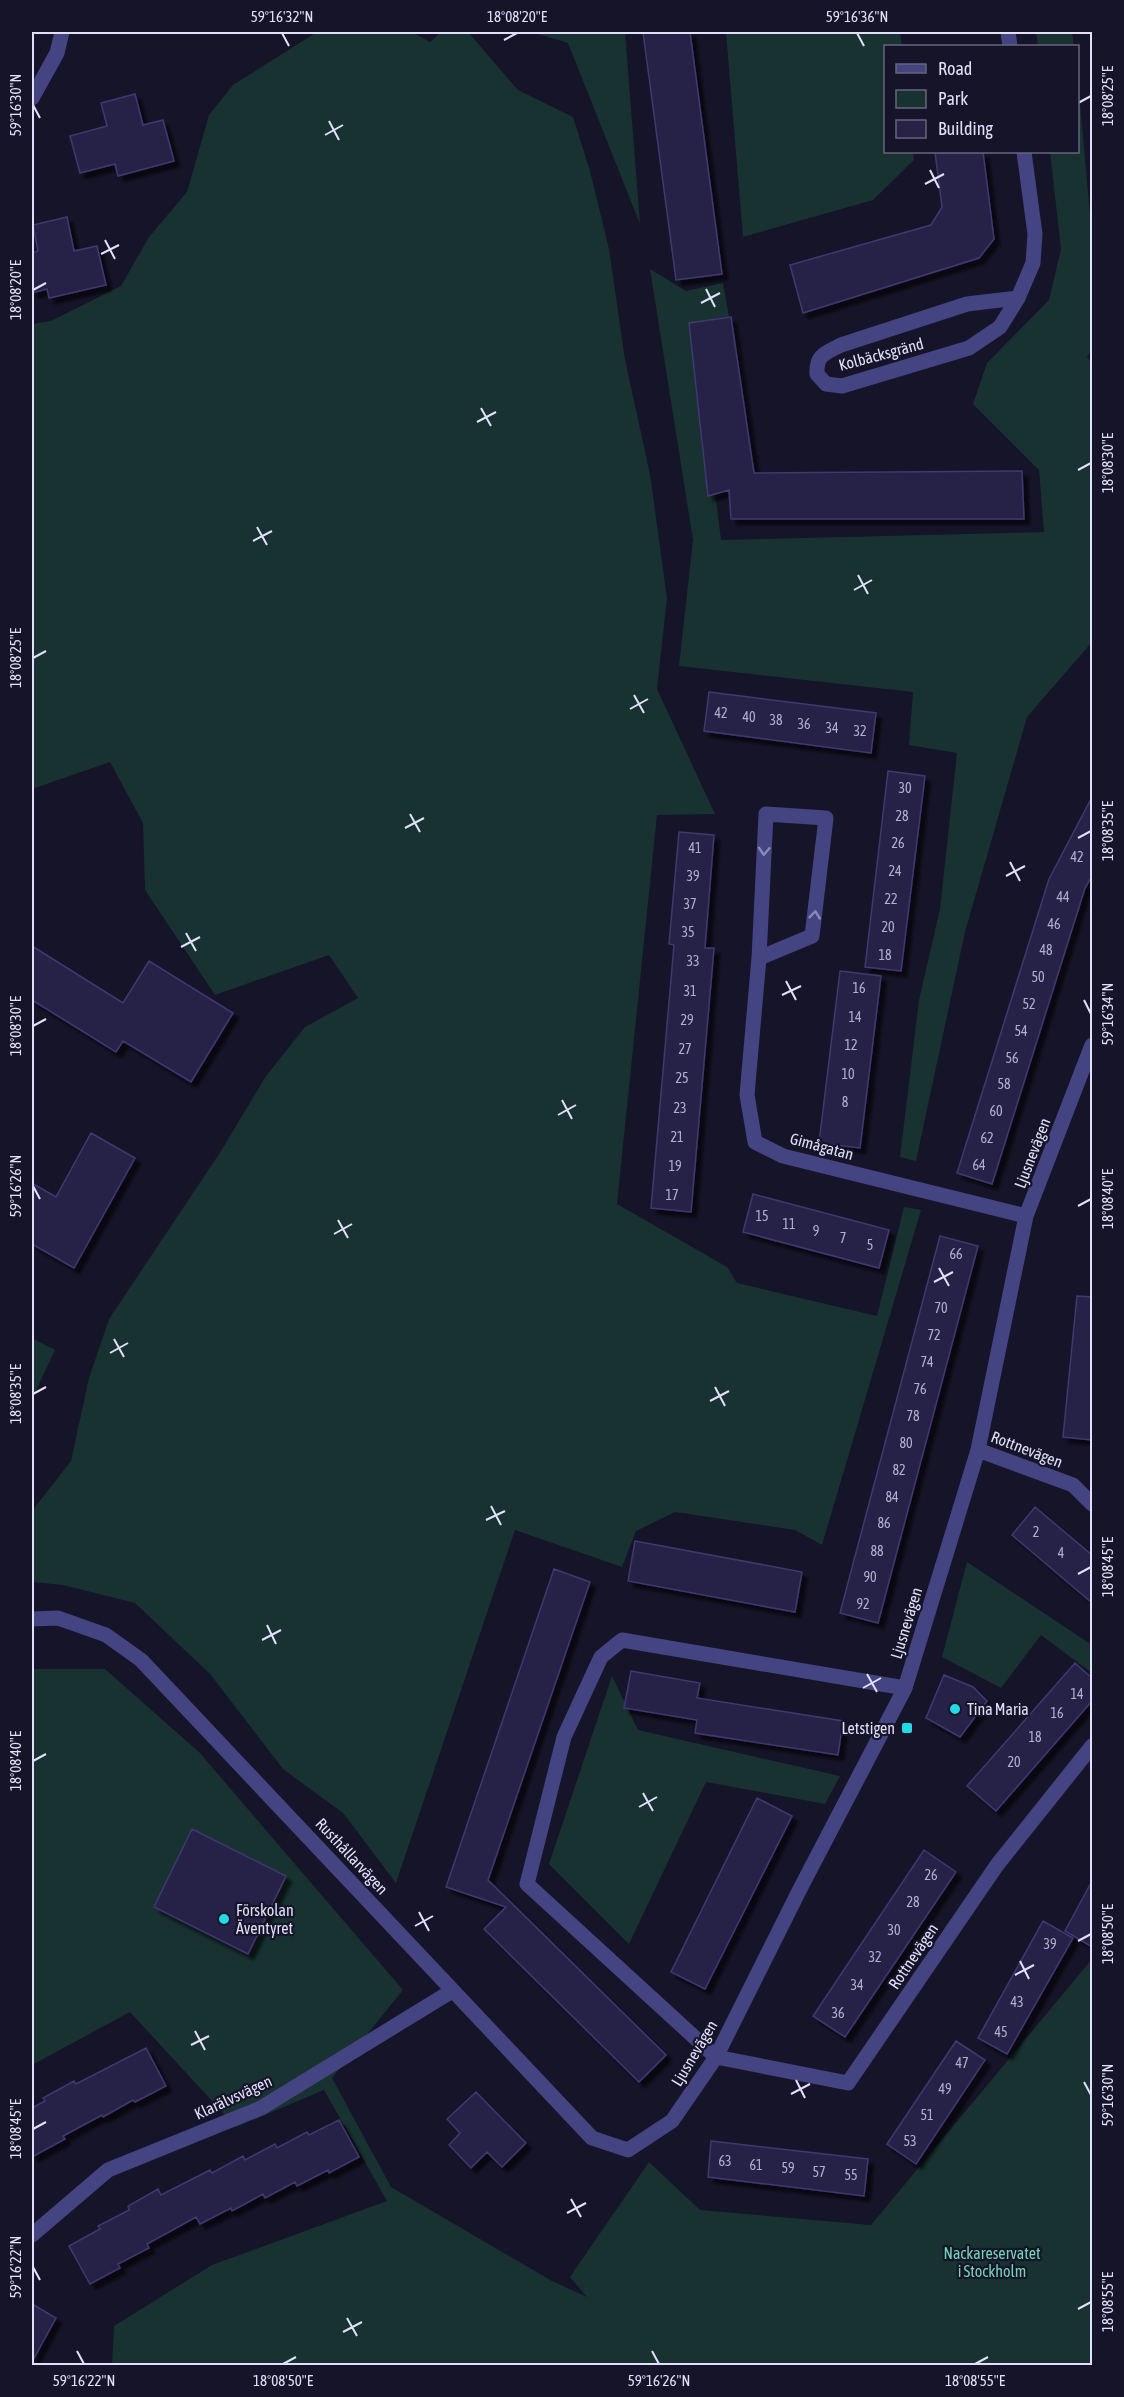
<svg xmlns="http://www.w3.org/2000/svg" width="1124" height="2397" font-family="'Asap Condensed',sans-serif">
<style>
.green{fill:#173230}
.building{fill:#282247;stroke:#403771;stroke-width:1.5;filter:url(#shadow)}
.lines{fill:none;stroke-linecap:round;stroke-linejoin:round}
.minor{stroke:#444482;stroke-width:15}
.oneway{stroke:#8b8ab8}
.ticks{fill:none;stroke:#e1dffb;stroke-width:2}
.poi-dot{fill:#21dae5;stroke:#161428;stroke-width:2}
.labels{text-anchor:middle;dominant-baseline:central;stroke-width:4.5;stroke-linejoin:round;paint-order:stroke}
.number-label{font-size:14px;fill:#b3b0ce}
.street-label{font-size:16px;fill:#e1dffb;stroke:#161428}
.poi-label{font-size:16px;fill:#e1dffb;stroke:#161428;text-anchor:start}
.park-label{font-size:16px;fill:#72d4b8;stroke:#161428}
.neatline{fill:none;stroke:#e1dffb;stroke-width:2}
.ticks-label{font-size:15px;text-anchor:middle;fill:#e1dffb}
</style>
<defs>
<filter id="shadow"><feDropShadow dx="5.5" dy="5.5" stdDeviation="1.5" flood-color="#0009"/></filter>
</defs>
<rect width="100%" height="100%" fill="#161428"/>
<!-- green -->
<path class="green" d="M 317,32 L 412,32 L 430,42 L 441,32 L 468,32 L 518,90 L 573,117 L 590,171 L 609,249 L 625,360 L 650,474 L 667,598 L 657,689 L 715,814 L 657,815 L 617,1204 L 727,1267 L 737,1283 L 877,1316 L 904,1207 L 921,1210 L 822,1545 L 795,1530 L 675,1512 L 636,1531 L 622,1567 L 515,1530 L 396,1883 L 343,1813 L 283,1769 L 210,1674 L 135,1603 L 63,1585 L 32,1582 L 32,1511 L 71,1461 L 89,1378 L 109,1319 L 221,1151 L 266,1076 L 305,1027 L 358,998 L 329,955 L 215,995 L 145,890 L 143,823 L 110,762 L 32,789 L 32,324 L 51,321 L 121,286 L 149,237 L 187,192 L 209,115 L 233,85 Z
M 531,32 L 625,32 L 640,224 L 568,43 Z
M 726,32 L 900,32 L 902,46 L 886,46 L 886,152 L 913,152 L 914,160 L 873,200 L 743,237 Z
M 1036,32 L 1072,32 L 1074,46 L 1038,46 Z
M 1078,81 L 1092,237 L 1092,349 L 1087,357 L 1092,364 L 1092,642 L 1027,717 L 965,932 L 916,1161 L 900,1157 L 919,1000 L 940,909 L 957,753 L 909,745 L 913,692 L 679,666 L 693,540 L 650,269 L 686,291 L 723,283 L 729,317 L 694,323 L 721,540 L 1044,532 L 1039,470 L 973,404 L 987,363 L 1049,300 L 1061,249 L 1050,152 L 1078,152 Z
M 32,1338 L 55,1350 L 32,1399 Z
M 967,1562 L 1092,1645 L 1092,1673 L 1041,1635 L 1001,1688 L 942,1657 Z
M 32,1669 L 105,1669 L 199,1752 L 403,1990 L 332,2078 L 391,2187 L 552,2281 L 587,2297 L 570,2277 L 649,2162 L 700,2210 L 871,2225 L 1092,1959 L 1092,2365 L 112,2365 L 114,2326 L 212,2265 L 387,2201 L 324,2090 L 236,2127 L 130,2012 L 32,2065 Z
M 612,1676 L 638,1730 L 840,1776 L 825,1804 L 706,1782 L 629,1944 L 549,1864 Z"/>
<!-- building -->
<path class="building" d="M 643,32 L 690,32 L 722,274 L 676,280 Z
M 135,94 L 143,125 L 163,120 L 174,161 L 118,176 L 115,164 L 80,173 L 70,136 L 107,126 L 101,103 Z
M 935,152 L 983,152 L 994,239 L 979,258 L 803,313 L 790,265 L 931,225 L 942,207 Z
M 67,217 L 74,251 L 97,246 L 106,285 L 49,298 L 47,289 L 32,293 L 32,253 L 38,251 L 33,225 Z
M 731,317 L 754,473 L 1022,471 L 1024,519 L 731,519 L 729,490 L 708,496 L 689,323 Z
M 709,692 L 876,713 L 871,753 L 704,731 Z
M 888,771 L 925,776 L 901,971 L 865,967 Z
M 1092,797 L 1092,876 L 1085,888 L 992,1184 L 957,1173 L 1049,879 Z
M 679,832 L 714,835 L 705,948 L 714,948 L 691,1212 L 651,1208 L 674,945 L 669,944 Z
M 32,946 L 123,1003 L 149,961 L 233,1013 L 191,1082 L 123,1041 L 116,1052 L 32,1000 Z
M 840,971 L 881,976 L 860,1148 L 819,1143 Z
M 91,1133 L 135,1158 L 74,1268 L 32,1244 L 32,1183 L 56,1197 Z
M 753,1194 L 889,1230 L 879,1268 L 743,1232 Z
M 940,1236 L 978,1246 L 878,1623 L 840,1613 Z
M 1077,1296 L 1092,1297 L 1092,1440 L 1063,1437 Z
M 1035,1507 L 1092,1555 L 1092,1603 L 1012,1535 Z
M 635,1541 L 802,1572 L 795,1612 L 628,1581 Z
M 554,1569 L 590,1582 L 488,1880 L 666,2055 L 639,2082 L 484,1929 L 506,1907 L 446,1887 Z
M 1075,1663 L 1092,1678 L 1092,1701 L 996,1811 L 967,1786 Z
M 631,1671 L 700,1683 L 697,1698 L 843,1721 L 838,1755 L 695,1733 L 697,1720 L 624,1708 Z
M 944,1675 L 973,1687 L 987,1701 L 960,1737 L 926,1718 Z
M 757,1798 L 792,1816 L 705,1989 L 671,1972 Z
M 192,1829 L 286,1876 L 248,1954 L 154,1907 Z
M 924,1850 L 956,1872 L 845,2037 L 813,2016 Z
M 1092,1881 L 1092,1947 L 1065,1931 Z
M 1043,1921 L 1073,1938 L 1007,2054 L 978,2038 Z
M 956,2041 L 985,2060 L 916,2164 L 887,2144 Z
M 146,2048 L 166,2086 L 135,2102 L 133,2100 L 103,2117 L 102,2115 L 63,2136 L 65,2139 L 32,2157 L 32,2108 L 45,2101 L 43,2098 L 74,2081 L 76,2084 Z
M 476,2092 L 526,2143 L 502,2167 L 487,2152 L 471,2168 L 449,2145 L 460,2133 L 447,2119 Z
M 339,2120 L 359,2157 L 329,2173 L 328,2170 L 297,2186 L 295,2182 L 265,2198 L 263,2194 L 232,2211 L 231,2208 L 200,2224 L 196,2217 L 147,2244 L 149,2248 L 118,2264 L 120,2268 L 90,2284 L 69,2246 L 100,2229 L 98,2226 L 129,2210 L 128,2206 L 158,2189 L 161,2195 L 210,2170 L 212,2173 L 243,2156 L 245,2160 L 275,2144 L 277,2148 L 307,2132 L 309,2135 Z
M 711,2141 L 868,2159 L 864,2196 L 708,2177 Z
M 32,2304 L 56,2318 L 32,2362 Z"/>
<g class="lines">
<!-- minor -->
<path class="minor" d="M 1008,32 L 1010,46
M 32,98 L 57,53 L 62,32
M 1018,298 L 967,304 L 841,345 C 825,353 816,355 817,374 L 826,384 L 842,386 L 969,348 L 1000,327 L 1018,298 L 1033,263 L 1035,234 L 1024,152
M 759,958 L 812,936 L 826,818 L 766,814 L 759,958 L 747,1095 L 755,1142 L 783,1156 L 1026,1216
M 978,1450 L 1073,1485 L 1092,1504
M 32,1619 L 58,1618 L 106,1635 L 141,1660 L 592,2138 L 628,2150 L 672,2121 L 716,2057 L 801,1887 L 905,1688 L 978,1450 L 1026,1216 L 1092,1045
M 905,1688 L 622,1640 L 601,1657 L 564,1737 L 527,1884 L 716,2057 L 848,2083 L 997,1865 L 1092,1746
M 32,2235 L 108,2170 L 261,2108 L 452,1991"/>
</g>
<!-- one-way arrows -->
<defs><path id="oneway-chevron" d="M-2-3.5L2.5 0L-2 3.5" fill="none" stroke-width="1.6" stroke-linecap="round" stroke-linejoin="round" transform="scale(1.5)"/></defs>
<g class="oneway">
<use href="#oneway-chevron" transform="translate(764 851) rotate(93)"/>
<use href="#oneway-chevron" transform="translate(815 915) rotate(-84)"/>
</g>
<!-- ticks -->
<path class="ticks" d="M 282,33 L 289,46M 857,33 L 864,46M 504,40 L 517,33M 1078,103 L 1091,96M 33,105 L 40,118M 329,121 L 339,140M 325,135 L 343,125M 930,170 L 939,188M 925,184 L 944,174M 105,240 L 115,259M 101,254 L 119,245M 706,289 L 715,307M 33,290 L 46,283M 701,303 L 720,293M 481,408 L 491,426M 477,422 L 496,412M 1078,470 L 1091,463M 257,527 L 267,545M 253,541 L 272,531M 858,575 L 868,594M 854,590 L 872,580M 33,658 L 46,651M 634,695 L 644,713M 630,709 L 648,699M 410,814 L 420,832M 405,828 L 424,818M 1078,838 L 1091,831M 1010,862 L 1020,881M 1006,876 L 1025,866M 186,933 L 196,951M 181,947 L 200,937M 786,981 L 796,1000M 782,995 L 801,986M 1084,1000 L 1091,1014M 33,1026 L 46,1019M 562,1100 L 572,1119M 558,1115 L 576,1105M 33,1186 L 40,1199M 1078,1206 L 1091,1199M 338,1220 L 348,1238M 334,1234 L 352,1224M 939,1268 L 949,1286M 934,1282 L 953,1272M 114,1339 L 124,1357M 110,1353 L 128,1343M 715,1387 L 725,1406M 33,1394 L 46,1387M 710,1401 L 729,1391M 491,1506 L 501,1525M 486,1520 L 505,1511M 1078,1574 L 1091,1567M 267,1625 L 276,1644M 262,1640 L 281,1630M 867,1674 L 877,1692M 863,1688 L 881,1678M 33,1761 L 46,1754M 643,1793 L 653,1811M 639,1807 L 657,1797M 419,1912 L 429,1931M 415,1926 L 433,1916M 1078,1941 L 1091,1934M 1020,1961 L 1029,1979M 1015,1975 L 1034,1965M 195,2031 L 205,2050M 191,2045 L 209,2036M 796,2080 L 805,2098M 1084,2082 L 1091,2095M 791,2094 L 810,2084M 33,2129 L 46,2122M 571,2199 L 581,2217M 567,2213 L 586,2203M 33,2267 L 40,2280M 1078,2309 L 1091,2302M 347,2318 L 357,2336M 343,2332 L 362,2322M 77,2351 L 84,2364M 652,2351 L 659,2364M 283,2364 L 296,2357M 975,2364 L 988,2357"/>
<!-- markers -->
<g class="poi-dot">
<circle cx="955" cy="1709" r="6"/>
<rect x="901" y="1722" width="12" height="12" rx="3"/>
<circle cx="224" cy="1919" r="6"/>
</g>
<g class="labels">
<!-- number labels -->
<g class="number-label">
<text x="721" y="713">42</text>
<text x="749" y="717">40</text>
<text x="776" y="720">38</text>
<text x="804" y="724">36</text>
<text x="832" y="728">34</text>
<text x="860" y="731">32</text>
<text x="905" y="788">30</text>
<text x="902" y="816">28</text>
<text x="898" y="843">26</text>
<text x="695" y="848">41</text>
<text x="1077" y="857">42</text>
<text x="895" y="871">24</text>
<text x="693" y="876">39</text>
<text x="1063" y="897">44</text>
<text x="891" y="899">22</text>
<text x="690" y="904">37</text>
<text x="1054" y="924">46</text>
<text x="888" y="927">20</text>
<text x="688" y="932">35</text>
<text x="1046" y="950">48</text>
<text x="885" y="955">18</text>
<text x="693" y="961">33</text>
<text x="1038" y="977">50</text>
<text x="859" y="988">16</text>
<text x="690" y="991">31</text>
<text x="1029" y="1004">52</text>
<text x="855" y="1017">14</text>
<text x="687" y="1020">29</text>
<text x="1021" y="1031">54</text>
<text x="851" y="1045">12</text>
<text x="685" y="1049">27</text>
<text x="1012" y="1058">56</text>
<text x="848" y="1074">10</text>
<text x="682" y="1078">25</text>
<text x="1004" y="1084">58</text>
<text x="845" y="1102">8</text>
<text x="680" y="1108">23</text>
<text x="996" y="1111">60</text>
<text x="677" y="1137">21</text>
<text x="987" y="1138">62</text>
<text x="979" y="1165">64</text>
<text x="675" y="1166">19</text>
<text x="672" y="1195">17</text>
<text x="762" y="1216">15</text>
<text x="789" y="1224">11</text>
<text x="816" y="1231">9</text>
<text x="843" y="1238">7</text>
<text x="870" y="1245">5</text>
<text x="956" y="1254">66</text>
<text x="941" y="1308">70</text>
<text x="934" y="1335">72</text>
<text x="927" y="1362">74</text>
<text x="920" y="1389">76</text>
<text x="913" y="1416">78</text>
<text x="906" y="1443">80</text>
<text x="899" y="1470">82</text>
<text x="892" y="1497">84</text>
<text x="884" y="1523">86</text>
<text x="1036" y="1532">2</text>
<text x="877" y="1551">88</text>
<text x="1061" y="1553">4</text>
<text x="870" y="1577">90</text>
<text x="863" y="1604">92</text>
<text x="1077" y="1694">14</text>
<text x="1057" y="1713">16</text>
<text x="1035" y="1737">18</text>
<text x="1014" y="1762">20</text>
<text x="931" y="1875">26</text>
<text x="913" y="1902">28</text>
<text x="894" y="1930">30</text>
<text x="1050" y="1944">39</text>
<text x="875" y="1957">32</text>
<text x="857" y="1985">34</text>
<text x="1017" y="2002">43</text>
<text x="838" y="2013">36</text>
<text x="1001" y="2032">45</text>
<text x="962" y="2063">47</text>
<text x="945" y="2089">49</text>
<text x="927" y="2115">51</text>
<text x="910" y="2141">53</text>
<text x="725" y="2161">63</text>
<text x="756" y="2165">61</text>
<text x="788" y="2168">59</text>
<text x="819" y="2172">57</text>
<text x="851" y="2175">55</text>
</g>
<!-- street labels -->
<g class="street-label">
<text transform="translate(881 354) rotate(-15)">Kolbäcksgränd</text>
<text transform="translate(822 1146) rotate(15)">Gimågatan</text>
<text transform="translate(1032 1153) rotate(-69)">Ljusnevägen</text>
<text transform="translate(1027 1449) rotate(21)">Rottnevägen</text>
<text transform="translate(906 1623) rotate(-73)">Ljusnevägen</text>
<text transform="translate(352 1856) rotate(47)">Rusthållarvägen</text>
<text transform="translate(913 1956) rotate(-56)">Rottnevägen</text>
<text transform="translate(694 2053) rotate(-59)">Ljusnevägen</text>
<text transform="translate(233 2097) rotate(-25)">Klarälvsvägen</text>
</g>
<!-- poi labels -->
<g class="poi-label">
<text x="967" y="1709">Tina Maria</text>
<text x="895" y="1728" text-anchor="end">Letstigen</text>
<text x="236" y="1910">Förskolan<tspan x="236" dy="18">Äventyret</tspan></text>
</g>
<!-- park labels -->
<g class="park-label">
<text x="992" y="2253">Nackareservatet<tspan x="992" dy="18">i Stockholm</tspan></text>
</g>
</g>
<!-- border -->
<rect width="1124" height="2397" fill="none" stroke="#161428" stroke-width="66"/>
<!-- legend -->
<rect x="884" y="45" width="195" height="108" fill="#161428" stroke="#67657c" stroke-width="1.5"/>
<rect x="896" y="64" width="30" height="9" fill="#444482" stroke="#67657c" stroke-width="1.5"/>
<text x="938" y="75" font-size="18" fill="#e1dffb">Road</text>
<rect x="896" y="90" width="30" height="18" fill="#173230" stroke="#67657c" stroke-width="1.5"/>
<text x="938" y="105" font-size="18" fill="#e1dffb">Park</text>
<rect x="896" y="120" width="30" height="18" fill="#282247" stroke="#67657c" stroke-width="1.5"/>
<text x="938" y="135" font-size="18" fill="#e1dffb">Building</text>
<rect x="33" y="33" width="1058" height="2331" class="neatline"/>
<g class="ticks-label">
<text x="282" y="22">59°16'32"N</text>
<text x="517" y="22">18°08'20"E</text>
<text x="857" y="22">59°16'36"N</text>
<text transform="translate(1108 96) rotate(-90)" y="5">18°08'25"E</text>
<text transform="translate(16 105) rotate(-90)" y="5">59°16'30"N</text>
<text transform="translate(16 290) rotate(-90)" y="5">18°08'20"E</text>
<text transform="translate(1108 463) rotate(-90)" y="5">18°08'30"E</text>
<text transform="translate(16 658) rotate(-90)" y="5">18°08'25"E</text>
<text transform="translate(1108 831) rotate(-90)" y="5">18°08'35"E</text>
<text transform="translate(1108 1014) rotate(-90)" y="5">59°16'34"N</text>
<text transform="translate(16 1026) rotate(-90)" y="5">18°08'30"E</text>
<text transform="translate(16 1186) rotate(-90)" y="5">59°16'26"N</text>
<text transform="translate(1108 1199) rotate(-90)" y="5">18°08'40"E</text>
<text transform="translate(16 1394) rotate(-90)" y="5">18°08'35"E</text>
<text transform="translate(1108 1567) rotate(-90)" y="5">18°08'45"E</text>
<text transform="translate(16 1761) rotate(-90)" y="5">18°08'40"E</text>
<text transform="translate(1108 1934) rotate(-90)" y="5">18°08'50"E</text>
<text transform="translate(1108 2095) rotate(-90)" y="5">59°16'30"N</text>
<text transform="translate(16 2129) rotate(-90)" y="5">18°08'45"E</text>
<text transform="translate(16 2267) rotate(-90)" y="5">59°16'22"N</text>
<text transform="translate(1108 2302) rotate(-90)" y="5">18°08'55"E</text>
<text x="84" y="2386">59°16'22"N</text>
<text x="283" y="2386">18°08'50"E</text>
<text x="659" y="2386">59°16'26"N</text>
<text x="975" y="2386">18°08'55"E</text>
</g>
</svg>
